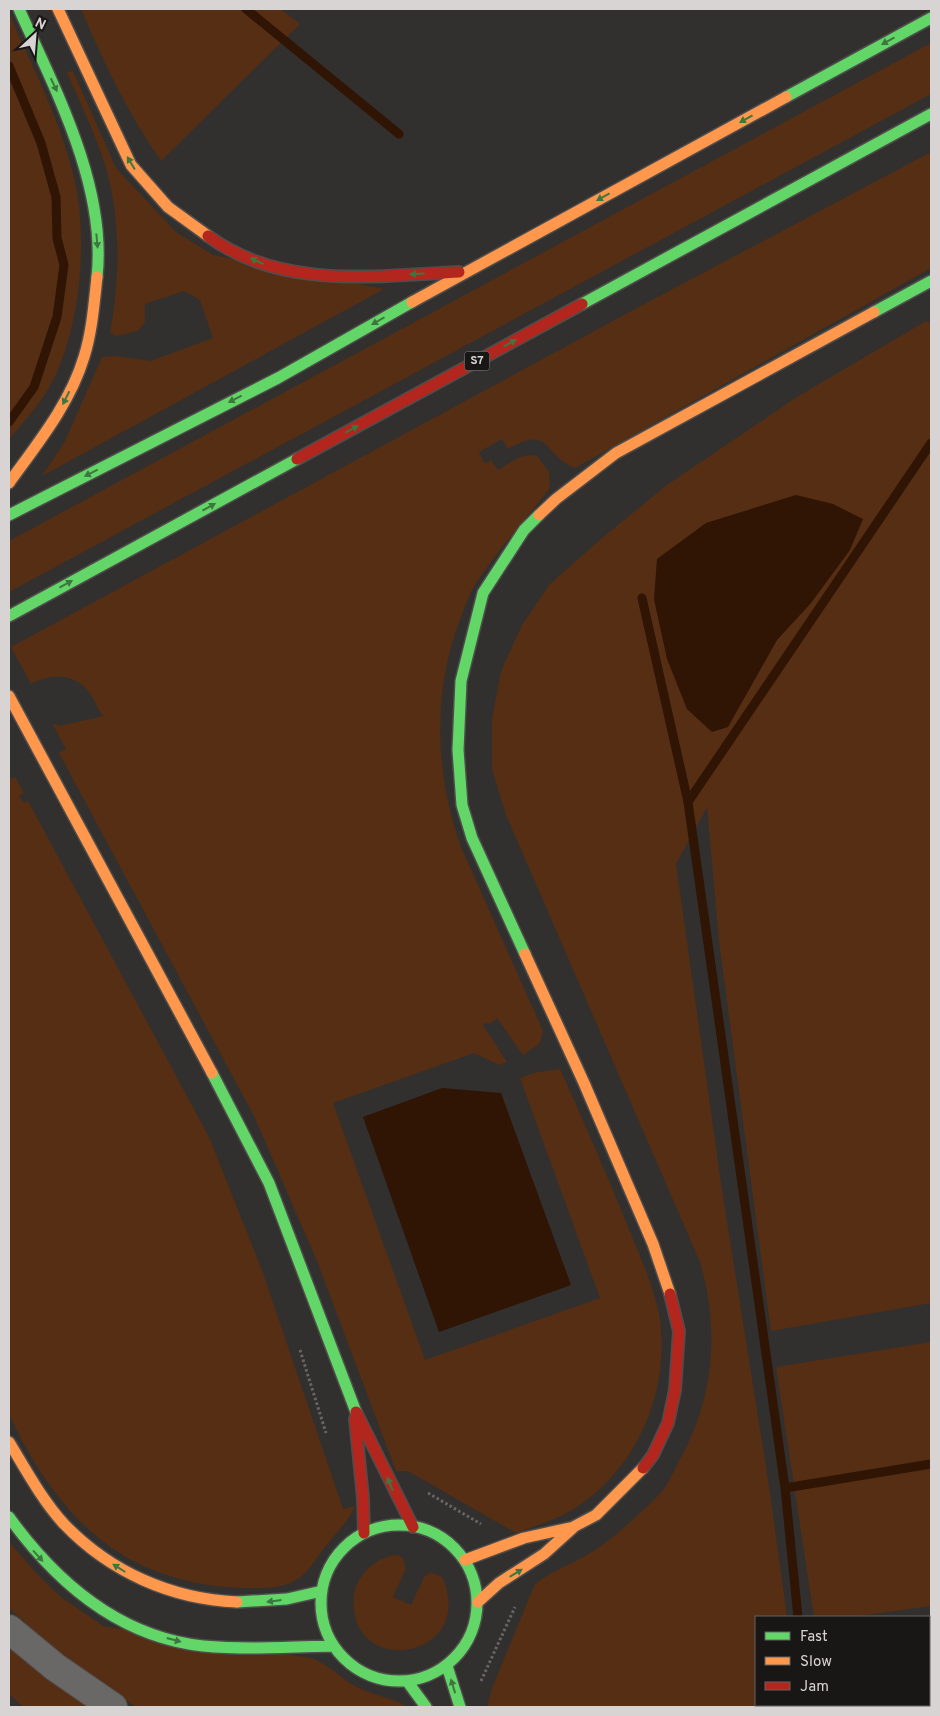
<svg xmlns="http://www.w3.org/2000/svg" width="940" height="1716" font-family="Overpass,sans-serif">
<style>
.green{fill:#552e13}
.water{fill:#301404}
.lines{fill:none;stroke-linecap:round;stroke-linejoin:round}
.stream{stroke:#301404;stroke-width:9}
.street-casing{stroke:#4f4d4c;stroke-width:30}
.fast-casing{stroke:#4f4d4c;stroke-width:14}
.slow-casing{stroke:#4f4d4c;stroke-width:14}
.jam-casing{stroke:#4f4d4c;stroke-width:14}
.path{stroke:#686665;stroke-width:3;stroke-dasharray:2.5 2.5;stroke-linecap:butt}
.street{stroke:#6a6867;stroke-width:28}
.fast{stroke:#63d668;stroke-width:11}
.slow{stroke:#ff974d;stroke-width:11}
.jam{stroke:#b3261e;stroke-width:11}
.oneway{fill:#3e763f}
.labels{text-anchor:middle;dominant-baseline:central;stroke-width:4.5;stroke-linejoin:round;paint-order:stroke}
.shield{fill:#191716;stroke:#9e9b9a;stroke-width:1}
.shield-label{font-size:12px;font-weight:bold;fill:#d7d4d3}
</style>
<rect width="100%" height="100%" fill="#32302e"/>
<!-- green -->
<path class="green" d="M 81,9 L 281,9 L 300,24 L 161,161 C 128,114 103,61 81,9 Z
M 9,13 C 32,66 61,121 74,178 C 88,236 81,317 57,372 C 46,397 27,419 9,439 Z
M 931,43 L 931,94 L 9,592 L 9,541 Z
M 73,71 L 116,168 L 176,232 L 213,255 L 384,289 L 42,476 L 64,443 L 102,357 L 116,356 L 151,361 L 213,338 L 200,300 L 184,291 L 145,304 L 145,322 L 138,331 L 116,336 L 110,332 C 120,279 121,221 106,168 C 96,135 80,103 67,72 Z
M 931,152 L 931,268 L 575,468 C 542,455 552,424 508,449 L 502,439 L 479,452 L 485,464 L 491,460 L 498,470 C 510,463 522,452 537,456 L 549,472 L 550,488 C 525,520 494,554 473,588 C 469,595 466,604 463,612 C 432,686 434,772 461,847 L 543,1031 L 540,1043 L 523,1055 L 497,1018 L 490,1024 L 485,1023 L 483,1025 L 507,1062 L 499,1065 L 474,1053 L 333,1103 L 425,1360 L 600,1298 L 520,1078 L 533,1073 L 560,1069 C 584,1122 607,1175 629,1229 C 640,1256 653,1285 659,1314 C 672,1389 637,1471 572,1510 C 554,1521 534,1526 516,1533 L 408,1471 L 396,1471 L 317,1261 L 254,1116 L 59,753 L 66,749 L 52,723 L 59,726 L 104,716 C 98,711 98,707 94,700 C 81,674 55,671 31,684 L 11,647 L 635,309 Z
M 926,321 L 931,324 L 931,1303 L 771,1331 L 719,941 L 707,807 L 676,864 L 722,1190 L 769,1486 L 787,1617 L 756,1617 L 756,1705 L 801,1705 L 802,1707 L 487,1707 L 492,1688 L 535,1584 C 555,1568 581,1561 601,1546 C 614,1537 654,1502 663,1490 C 669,1482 673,1472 678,1463 C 714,1400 720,1331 700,1262 L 506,815 L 492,769 L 492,719 L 501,671 L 522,625 L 550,584 L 602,538 L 667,485 L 797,397 Z
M 9,777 L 10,779 L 15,777 L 24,793 L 19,796 L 24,803 L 28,801 L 209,1137 L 263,1273 L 343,1509 L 355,1506 C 348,1522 337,1532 326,1546 C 314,1560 308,1576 290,1583 C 276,1589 259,1588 245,1588 C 192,1587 141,1572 100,1539 C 60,1507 30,1460 9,1414 Z
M 931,1342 L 931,1606 L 852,1617 L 814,1617 L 776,1367 Z
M 9,1542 L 36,1573 L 61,1597 L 103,1626 L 311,1658 C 329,1664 341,1679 357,1687 C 374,1696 392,1697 408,1707 L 136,1707 L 54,1649 L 9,1608 Z
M 397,1555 L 402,1557 L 406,1568 L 393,1597 L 411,1605 L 424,1577 L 431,1572 L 442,1577 C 476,1653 368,1676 355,1616 C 353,1604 352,1593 358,1582 C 366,1567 379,1557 397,1555 Z
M 9,1646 L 89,1707 L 23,1707 L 9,1694 Z
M 929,1677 L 931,1677 L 931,1707 L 845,1707 L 842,1705 L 929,1705 Z"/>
<!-- water -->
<path class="water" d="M 796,495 L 833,504 L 863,519 L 850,550 L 811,603 L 777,640 L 728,727 L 712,732 L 687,709 L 667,659 L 654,599 L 657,559 L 706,523 Z
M 442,1088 L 501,1093 L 571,1285 L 439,1332 L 363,1117 Z"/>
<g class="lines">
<!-- stream -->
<path class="stream" d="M 246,9 L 399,134
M 9,66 L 41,143 L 56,197 L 57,238 L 64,265 L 57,317 L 34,387 L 9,422
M 642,598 L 688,802 L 785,1488 L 798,1617
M 688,802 L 931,443
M 785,1488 L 931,1464
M 822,1705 L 824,1707"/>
<!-- street casing -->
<g class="street-casing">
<path id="street" d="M 9,1629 L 55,1667 L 113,1707"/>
</g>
<!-- fast casing -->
<g class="fast-casing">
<path id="fast" d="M 19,9 C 55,89 107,187 97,277
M 786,97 L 931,18
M 582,304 L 931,114
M 874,312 L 931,281
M 9,515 L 278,378 L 412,302
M 9,616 L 297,459
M 525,954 L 472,838 L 462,805 L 458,750 L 461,681 L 483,593 L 524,530 L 539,515
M 212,1073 L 269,1183 L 356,1412
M 9,1517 C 56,1582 120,1637 203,1646 C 246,1650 290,1647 333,1646
M321 1603a78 78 0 1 1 156 0a78 78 0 1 1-156 0Z
M 237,1602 L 287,1599 L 322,1591
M 447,1666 L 460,1707
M 407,1681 L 426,1707"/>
</g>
<!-- slow casing -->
<g class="slow-casing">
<path id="slow" d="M 58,9 L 131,165 L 168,207 L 208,236
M 412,302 L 786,97
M 9,483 C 37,444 70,404 84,357 C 92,332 94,304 97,277
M 539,515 L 556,499 L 616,453 L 874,312
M 9,696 L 212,1073
M 525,954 L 584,1083 L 653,1244 L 670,1294
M 9,1442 C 26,1470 42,1500 64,1524 C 110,1572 171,1599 237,1602
M 465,1560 L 524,1538 L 574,1527
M 478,1602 L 499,1583 L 544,1554 L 575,1526 L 596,1515 L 643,1468"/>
</g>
<!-- jam casing -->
<g class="jam-casing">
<path id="jam" d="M 208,236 C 281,290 375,276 459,272
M 297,459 L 582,304
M 356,1412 L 413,1527
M 355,1419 L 363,1498 L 364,1533
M 643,1468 L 653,1455 L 668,1423 L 675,1390 L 679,1331 L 670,1294"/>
</g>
<!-- path -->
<path class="path" d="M 300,1350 L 326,1433
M 428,1493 L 481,1524
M 481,1681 L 515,1607"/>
<!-- street -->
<use href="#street" class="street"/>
<!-- fast -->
<use href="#fast" class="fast"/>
<!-- slow -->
<use href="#slow" class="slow"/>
<!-- jam -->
<use href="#jam" class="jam"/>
</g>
<!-- one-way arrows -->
<defs><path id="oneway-solid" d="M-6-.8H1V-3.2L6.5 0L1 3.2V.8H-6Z" transform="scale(1.25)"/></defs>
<g class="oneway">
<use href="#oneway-solid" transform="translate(888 41) rotate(151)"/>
<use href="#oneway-solid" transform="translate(54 85) rotate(65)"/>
<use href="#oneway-solid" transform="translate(746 119) rotate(151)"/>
<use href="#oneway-solid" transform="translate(131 163) rotate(-121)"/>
<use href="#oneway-solid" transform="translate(603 197) rotate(151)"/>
<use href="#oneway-solid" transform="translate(97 241) rotate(85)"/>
<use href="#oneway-solid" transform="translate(257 261) rotate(-156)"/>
<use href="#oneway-solid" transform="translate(417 274) rotate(177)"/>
<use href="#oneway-solid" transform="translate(378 321) rotate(150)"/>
<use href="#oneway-solid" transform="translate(510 343) rotate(-29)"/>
<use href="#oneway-solid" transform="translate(66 398) rotate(117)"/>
<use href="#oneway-solid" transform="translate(235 399) rotate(153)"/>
<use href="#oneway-solid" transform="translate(352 429) rotate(-29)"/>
<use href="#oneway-solid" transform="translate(91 473) rotate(153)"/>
<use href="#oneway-solid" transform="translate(209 507) rotate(-29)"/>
<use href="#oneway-solid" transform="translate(66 584) rotate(-29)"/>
<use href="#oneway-solid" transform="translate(390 1484) rotate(-112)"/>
<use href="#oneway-solid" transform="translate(38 1556) rotate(48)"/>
<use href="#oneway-solid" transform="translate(119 1568) rotate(-148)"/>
<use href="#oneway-solid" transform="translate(516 1573) rotate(-31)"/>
<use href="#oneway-solid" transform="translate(274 1601) rotate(173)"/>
<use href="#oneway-solid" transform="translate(174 1640) rotate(15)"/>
<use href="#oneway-solid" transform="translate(453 1686) rotate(-107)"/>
</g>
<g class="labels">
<!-- shield labels -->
<rect class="shield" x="464.5" y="351.5" width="25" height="19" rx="4"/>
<g class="shield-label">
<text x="477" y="361">S7</text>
</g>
</g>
<!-- border -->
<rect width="940" height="1716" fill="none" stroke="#d7d4d3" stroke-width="20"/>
<!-- legend -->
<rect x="755" y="1616" width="175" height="90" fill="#191716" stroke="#656362"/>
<rect x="765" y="1632" width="25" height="8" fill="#63d668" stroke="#656362"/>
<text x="800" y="1641" font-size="15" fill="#d7d4d3">Fast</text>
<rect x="765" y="1657" width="25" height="8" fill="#ff974d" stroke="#656362"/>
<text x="800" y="1666" font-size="15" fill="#d7d4d3">Slow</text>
<rect x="765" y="1682" width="25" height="8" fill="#b3261e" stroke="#656362"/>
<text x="800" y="1691" font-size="15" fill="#d7d4d3">Jam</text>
<!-- north arrow -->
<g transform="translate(35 35) rotate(26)" stroke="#191716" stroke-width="4" paint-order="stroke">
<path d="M0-4L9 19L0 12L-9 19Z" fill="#d7d4d3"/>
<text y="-8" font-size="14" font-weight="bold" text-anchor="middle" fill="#d7d4d3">N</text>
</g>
</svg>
